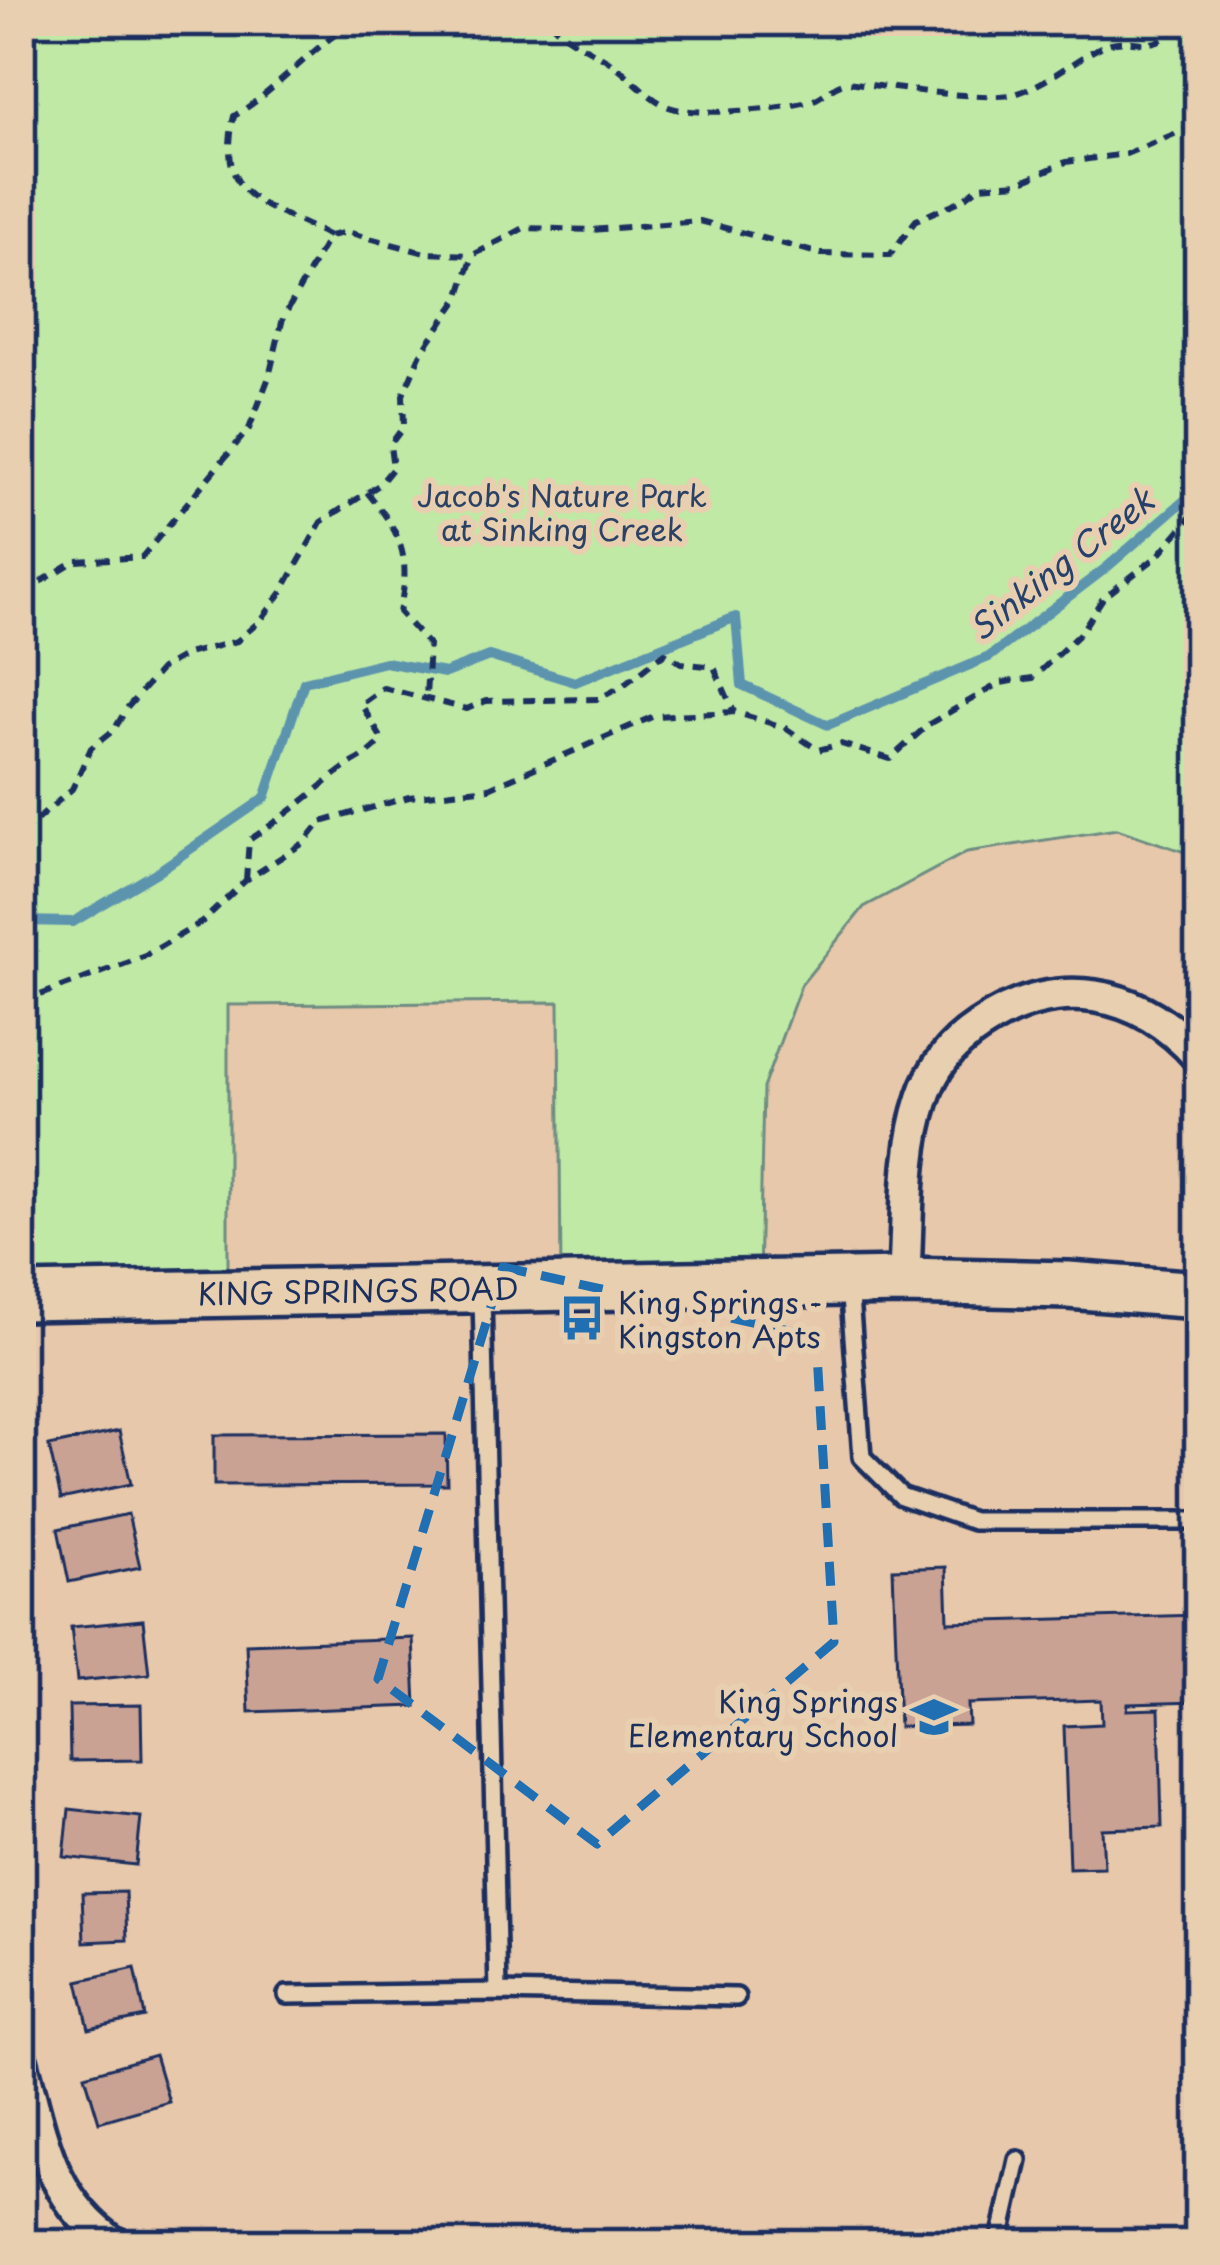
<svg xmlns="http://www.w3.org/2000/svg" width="1220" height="2265" font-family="'Playpen Sans',sans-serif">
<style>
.green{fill:#c0e9a6;stroke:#6e8c82;stroke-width:3}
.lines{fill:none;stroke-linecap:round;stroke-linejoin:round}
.stream{stroke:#5c94ae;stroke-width:10}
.building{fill:#caa294;stroke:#1b2f5e;stroke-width:3}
.lane-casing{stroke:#1b2f5e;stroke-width:24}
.street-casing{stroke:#1b2f5e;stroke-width:39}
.secondary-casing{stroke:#1b2f5e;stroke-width:54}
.path{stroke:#1b2f5e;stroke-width:6;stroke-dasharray:12 9;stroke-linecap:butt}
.lane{stroke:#e7cfaf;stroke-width:15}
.street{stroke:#e7cfaf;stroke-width:30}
.secondary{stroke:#e7cfaf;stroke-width:45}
.marked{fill:none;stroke:#1f6fb2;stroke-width:9;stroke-dasharray:24 15;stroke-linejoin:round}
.labels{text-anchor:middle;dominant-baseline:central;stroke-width:12;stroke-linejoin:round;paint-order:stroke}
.park-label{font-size:30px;fill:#2c4265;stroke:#e7cfaf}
.street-label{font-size:30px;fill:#1b2f5e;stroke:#e7cfaf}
.poi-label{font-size:30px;fill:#1b2f5e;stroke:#e7cfaf;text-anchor:start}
.water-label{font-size:33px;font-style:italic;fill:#26406b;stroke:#e7cfaf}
</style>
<rect width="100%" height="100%" fill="#e8c8aa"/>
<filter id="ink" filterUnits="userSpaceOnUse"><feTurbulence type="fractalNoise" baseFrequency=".00833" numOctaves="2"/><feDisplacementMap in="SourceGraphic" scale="24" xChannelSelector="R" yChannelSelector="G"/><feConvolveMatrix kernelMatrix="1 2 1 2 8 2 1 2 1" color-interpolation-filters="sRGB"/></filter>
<g filter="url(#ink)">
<!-- green -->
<path class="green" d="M 21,21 L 1199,21 L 1199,857 L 1117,829 L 967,852 L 864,907 L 801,985 L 763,1088 L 759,1283 L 561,1285 L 559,1002 L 228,1005 L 228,1271 L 21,1274 Z"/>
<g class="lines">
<!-- stream -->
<path class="stream" d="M 21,921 L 73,922 L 157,872 L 265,798 L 304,682 L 385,662 L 445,673 L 489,656 L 575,682 L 736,617 L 742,685 L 828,725 L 989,657 L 1106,568 L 1199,488"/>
</g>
<!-- building -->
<path class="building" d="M 119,1431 L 131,1484 L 61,1499 L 49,1446 Z
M 446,1434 L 447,1484 L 214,1485 L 214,1435 Z
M 128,1514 L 140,1567 L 69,1582 L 58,1529 Z
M 946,1567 L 948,1622 L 1199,1615 L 1199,1702 L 1128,1704 L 1127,1710 L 1159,1709 L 1162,1827 L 1102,1829 L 1104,1867 L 1069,1868 L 1064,1726 L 1102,1724 L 1101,1700 L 968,1704 L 969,1725 L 899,1727 L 893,1569 Z
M 143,1620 L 149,1674 L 77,1681 L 71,1627 Z
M 413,1638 L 416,1706 L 249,1712 L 246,1644 Z
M 141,1705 L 142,1760 L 70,1761 L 69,1706 Z
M 69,1809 L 141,1817 L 136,1865 L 64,1857 Z
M 125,1892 L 127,1940 L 84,1942 L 82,1893 Z
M 135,1968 L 145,2017 L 89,2029 L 78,1981 Z
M 155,2055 L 169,2102 L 99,2122 L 85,2075 Z"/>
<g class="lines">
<!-- lane casing -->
<g class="lane-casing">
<path id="lane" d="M 849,1284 L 862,1457 L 901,1496 L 973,1521 L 1199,1521
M 482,1296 L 498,1992
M 287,1995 L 498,1992 L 736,1997
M 999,2244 L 1018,2160"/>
</g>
<!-- street casing -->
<g class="street-casing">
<path id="street" d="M 904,1281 C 908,1222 904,1154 923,1098 C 932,1069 952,1044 978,1027 C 1055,974 1138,988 1199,1057
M 21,2061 C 41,2134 49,2200 115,2244"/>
</g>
<!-- secondary casing -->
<g class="secondary-casing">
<path id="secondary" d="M 21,1297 L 904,1281 L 1068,1285 L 1199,1295"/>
</g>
<!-- path -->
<path class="path" d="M 549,21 C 569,43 594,50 617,67 C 634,80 649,99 669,107 C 693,117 791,110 816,99 C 828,93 833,85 847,82 C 881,86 987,102 1015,94 C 1049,83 1074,59 1105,45 C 1137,32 1152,61 1179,21
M 329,236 C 266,203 215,202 234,116 C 279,89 311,47 356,21
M 330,236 L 347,232 L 425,253 L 473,255
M 367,492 C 402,534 412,558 399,612 L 429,645 L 426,697
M 21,587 L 34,586 L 75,561 L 142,557 L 249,429 L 269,377 L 283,318 L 329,236
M 21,834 L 72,789 L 91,748 L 114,730 L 127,708 L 161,669 L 187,654 L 237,641 L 261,620 L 282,592 L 321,522 L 379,485 L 393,468 L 390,445 L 404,426 L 403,395 L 421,353 L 459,298 L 473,255 L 524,228 L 590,230 L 700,221 L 821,254 L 890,255 L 916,220 L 962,200 L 980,186 L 1018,183 L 1066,162 L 1126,154 L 1199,124
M 246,880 L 249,840 C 281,819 306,799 335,775 C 351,761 370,757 382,739 L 361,704 L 383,688 L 467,709 L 486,701 L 598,699 L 621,687 L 665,653 L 681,663 L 714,667 L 734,712
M 21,1002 L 143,957 L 202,922 L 246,880 L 305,842 L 321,822 L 409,797 L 489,788 L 654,716 L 734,712 L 784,727 L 818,750 L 841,744 L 890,759 L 929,724 L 1000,683 L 1033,678 L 1081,632 L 1103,598 L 1158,556 L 1199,507"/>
<!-- lane -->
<use href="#lane" class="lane"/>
<!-- street -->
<use href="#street" class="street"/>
<!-- secondary -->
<use href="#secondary" class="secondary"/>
</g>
</g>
<!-- marked area -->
<path class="marked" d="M 503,1267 L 816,1337 L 834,1642 L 597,1844 L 378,1679 Z"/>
<!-- icons -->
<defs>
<g id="bus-bare" transform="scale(3.6)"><path d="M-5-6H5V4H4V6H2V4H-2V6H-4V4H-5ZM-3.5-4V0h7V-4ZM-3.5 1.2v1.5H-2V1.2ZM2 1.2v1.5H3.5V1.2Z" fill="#1f6fb2" stroke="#e7cfaf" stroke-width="2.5" paint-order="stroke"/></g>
<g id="school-bare" transform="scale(3.6)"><path d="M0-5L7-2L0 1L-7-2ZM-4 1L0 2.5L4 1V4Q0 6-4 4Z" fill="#1f6fb2" stroke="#e7cfaf" stroke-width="2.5" paint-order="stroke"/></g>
</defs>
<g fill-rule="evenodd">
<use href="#bus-bare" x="582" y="1318"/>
<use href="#school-bare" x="934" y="1717"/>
</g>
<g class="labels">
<!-- park labels -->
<g class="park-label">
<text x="562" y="494">Jacob's Nature Park<tspan x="562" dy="34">at Sinking Creek</tspan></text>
</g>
<!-- street labels -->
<g class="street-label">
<text transform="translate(358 1290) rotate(-1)">KING SPRINGS ROAD</text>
</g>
<!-- poi labels -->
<g class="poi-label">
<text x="618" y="1301">King Springs -<tspan x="618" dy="34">Kingston Apts</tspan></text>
<text x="898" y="1700" text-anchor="end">King Springs<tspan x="898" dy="34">Elementary School</tspan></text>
</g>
<!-- water labels -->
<g class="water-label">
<text transform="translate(1060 563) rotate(-38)">Sinking Creek</text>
</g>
</g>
<!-- margin -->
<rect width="1220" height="2265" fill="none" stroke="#e7cfaf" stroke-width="72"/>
<rect x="36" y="36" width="1148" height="2193" fill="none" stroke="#1b2f5e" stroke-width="4.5" filter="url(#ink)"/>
</svg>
